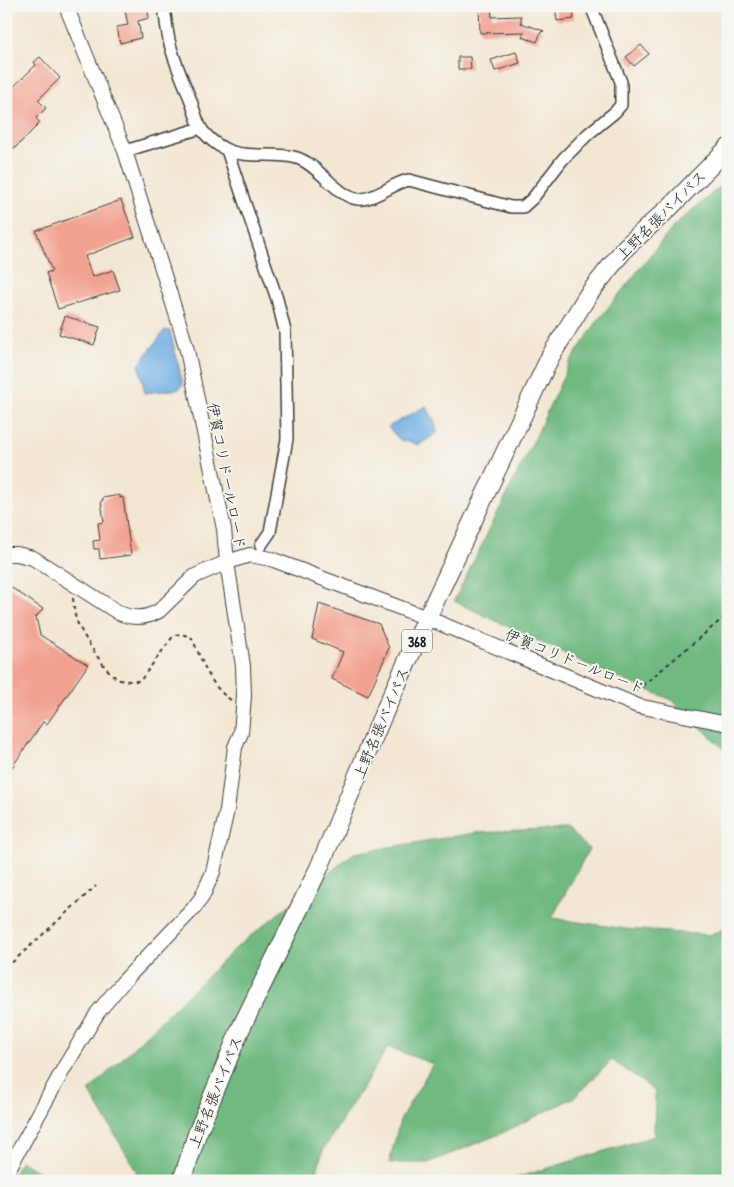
<svg xmlns="http://www.w3.org/2000/svg" width="734" height="1187" font-family="'Patrick Hand','Klee One',sans-serif">
<style>
.forest{fill:#70ba81;stroke:#466b4e}
.water{fill:#70afe3;stroke:#466680}
.building{fill:#f2a290}
.lines{fill:none;stroke-linecap:round;stroke-linejoin:round}
.minor-casing{stroke:#3c3a37;stroke-width:14}
.tertiary-casing{stroke:#3c3a37;stroke-width:16}
.trunk-casing{stroke:#3c3a37;stroke-width:20}
.path{stroke:#3c3a37;stroke-width:2;stroke-dasharray:4 4;stroke-linecap:butt}
.minor{stroke:#fff;stroke-width:11}
.tertiary{stroke:#fff;stroke-width:14}
.trunk{stroke:#fff;stroke-width:18}
.labels{text-anchor:middle;dominant-baseline:central;stroke-width:4;stroke-linejoin:round;paint-order:stroke}
.shield{fill:#f6f6f2;stroke:#5d5d5c;stroke-width:1}
.shield-label{font-size:14px;font-weight:bold;fill:#1c1c1c}
.street-label{font-size:15px;fill:#1c1c1c;stroke:#f6f6f2}
</style>
<rect width="100%" height="100%" fill="#f6f6f2"/>
<filter id="ink" filterUnits="userSpaceOnUse"><feTurbulence type="fractalNoise" baseFrequency=".02" numOctaves="2"/><feDisplacementMap in="SourceGraphic" scale="10" xChannelSelector="R" yChannelSelector="G"/><feConvolveMatrix kernelMatrix="1 2 1 2 8 2 1 2 1" color-interpolation-filters="sRGB"/></filter>
<filter id="wash" filterUnits="userSpaceOnUse"><feTurbulence type="fractalNoise" baseFrequency=".0096" numOctaves="4" result="noise"/><feDisplacementMap in="SourceGraphic" scale="20" xChannelSelector="R" yChannelSelector="G"/><feGaussianBlur stdDeviation="1.12" result="paint"/><feColorMatrix in="noise" values="0 0 0 0 0 0 0 0 0 0 0 0 0 0 0 0 0 1.4 0 .05"/><feComposite in="paint" operator="in"/></filter>
<g filter="url(#wash)">
<rect width="100%" height="100%" fill="#f3e7d3"/>
<!-- forest -->
<path class="forest" d="M 728,180 L 728,753 L 672,700 L 595,668 L 454,601 L 536,436 L 570,362 L 599,319 L 675,225 Z
M 567,829 L 589,849 L 552,918 L 626,929 L 710,935 L 728,927 L 728,1181 L 506,1181 L 654,1136 L 655,1091 L 612,1060 L 575,1097 L 502,1133 L 428,1163 L 389,1163 L 400,1120 L 433,1064 L 388,1047 L 323,1150 L 314,1181 L 124,1181 L 137,1172 L 89,1091 L 238,946 L 354,853 L 474,833 Z
M 20,1161 L 44,1175 L 66,1181 L 12,1181 Z"/>
<!-- water -->
<path class="water" d="M 165,330 L 170,331 L 183,384 L 179,389 L 145,393 L 139,365 Z
M 426,406 L 435,422 L 437,433 L 419,445 L 408,441 L 401,441 L 388,427 Z"/>
<g id="blocks">
<!-- building -->
<path class="building" d="M 124,6 L 147,6 L 149,18 L 138,21 L 141,38 L 120,43 L 117,27 L 128,25 Z
M 479,6 L 491,6 L 492,17 L 521,16 L 521,23 L 544,31 L 541,32 L 537,42 L 522,37 L 524,32 L 480,33 Z
M 555,6 L 573,6 L 574,19 L 557,21 Z
M 641,45 L 649,54 L 634,66 L 626,57 Z
M 516,52 L 520,63 L 495,71 L 491,60 Z
M 40,57 L 60,78 L 38,100 L 46,108 L 36,118 L 40,123 L 14,149 L 6,142 L 6,94 L 36,65 L 34,62 Z
M 458,57 L 470,57 L 471,69 L 458,69 Z
M 121,200 L 135,237 L 85,256 L 92,277 L 113,270 L 120,290 L 58,309 L 46,273 L 52,271 L 36,231 Z
M 65,316 L 100,327 L 94,345 L 59,334 Z
M 120,495 L 120,498 L 123,497 L 131,555 L 100,559 L 99,549 L 94,549 L 93,541 L 100,540 L 98,523 L 104,522 L 101,501 L 103,500 L 103,498 Z
M 6,584 L 43,609 L 36,617 L 40,635 L 88,665 L 47,724 L 43,722 L 6,776 Z
M 319,604 L 379,624 L 389,648 L 368,696 L 332,679 L 343,652 L 312,639 Z"/>
</g>
</g>
<g filter="url(#ink)">
<use href="#blocks" fill-opacity="0" stroke="#3c3a37" stroke-width="1"/>
<g class="lines">
<!-- minor casing -->
<g class="minor-casing">
<path id="minor" d="M 164,6 C 166,21 167,37 172,51 C 177,68 185,85 191,101 C 194,110 197,122 202,130 C 208,138 217,145 225,149 C 248,160 274,151 297,158 C 320,165 340,202 363,199 C 379,197 393,183 409,180 L 511,207 L 523,207 L 533,198 L 563,159 L 588,134 L 615,112 L 621,105 L 621,82 L 591,6
M 227,150 L 277,299 L 285,331 L 287,439 L 270,532 L 261,545
M 125,151 L 201,128"/>
</g>
<!-- tertiary casing -->
<g class="tertiary-casing">
<path id="tertiary" d="M 6,554 L 17,554 L 33,558 L 119,613 C 133,619 145,619 159,611 L 195,576 L 227,562 L 250,555 L 271,559 L 427,618 L 638,706 L 728,724
M 6,1174 L 64,1068 L 98,1012 L 123,982 L 193,909 L 202,897 L 213,872 L 227,810 L 235,747 L 241,733 L 244,696 L 243,666 L 227,562 L 224,529 L 187,350 L 180,326 L 125,151 L 66,6"/>
</g>
<!-- trunk casing -->
<g class="trunk-casing">
<path id="trunk" d="M 182,1181 L 197,1134 L 240,1030 L 319,868 L 382,717 L 427,618 L 550,357 L 588,295 L 626,247 L 670,207 L 728,148"/>
</g>
<!-- path -->
<path class="path" d="M 73,598 C 74,607 74,616 78,624 C 84,637 107,675 120,680 C 126,681 134,681 140,681 L 174,635 L 182,634 L 192,638 C 202,660 210,687 231,700
M 636,691 L 728,614
M 6,968 L 96,886"/>
<!-- minor -->
<use href="#minor" class="minor"/>
<!-- tertiary -->
<use href="#tertiary" class="tertiary"/>
<!-- trunk -->
<use href="#trunk" class="trunk"/>
</g>
</g>
<g class="labels">
<!-- shield labels -->
<rect class="shield" x="402" y="629.5" width="30" height="23" rx="4"/>
<g class="shield-label">
<text x="417" y="641">368</text>
</g>
<!-- street labels -->
<g class="street-label">
<text transform="translate(661 215) rotate(-45)">上野名張バイパス</text>
<text transform="translate(227 476) rotate(79)">伊賀コリドールロード</text>
<text transform="translate(575 661) rotate(22)">伊賀コリドールロード</text>
<text transform="translate(381 723) rotate(-67)">上野名張バイパス</text>
<text transform="translate(215 1092) rotate(-68)">上野名張バイパス</text>
</g>
</g>
<!-- margin -->
<rect width="734" height="1187" fill="none" stroke="#f6f6f2" stroke-width="25"/>
</svg>
